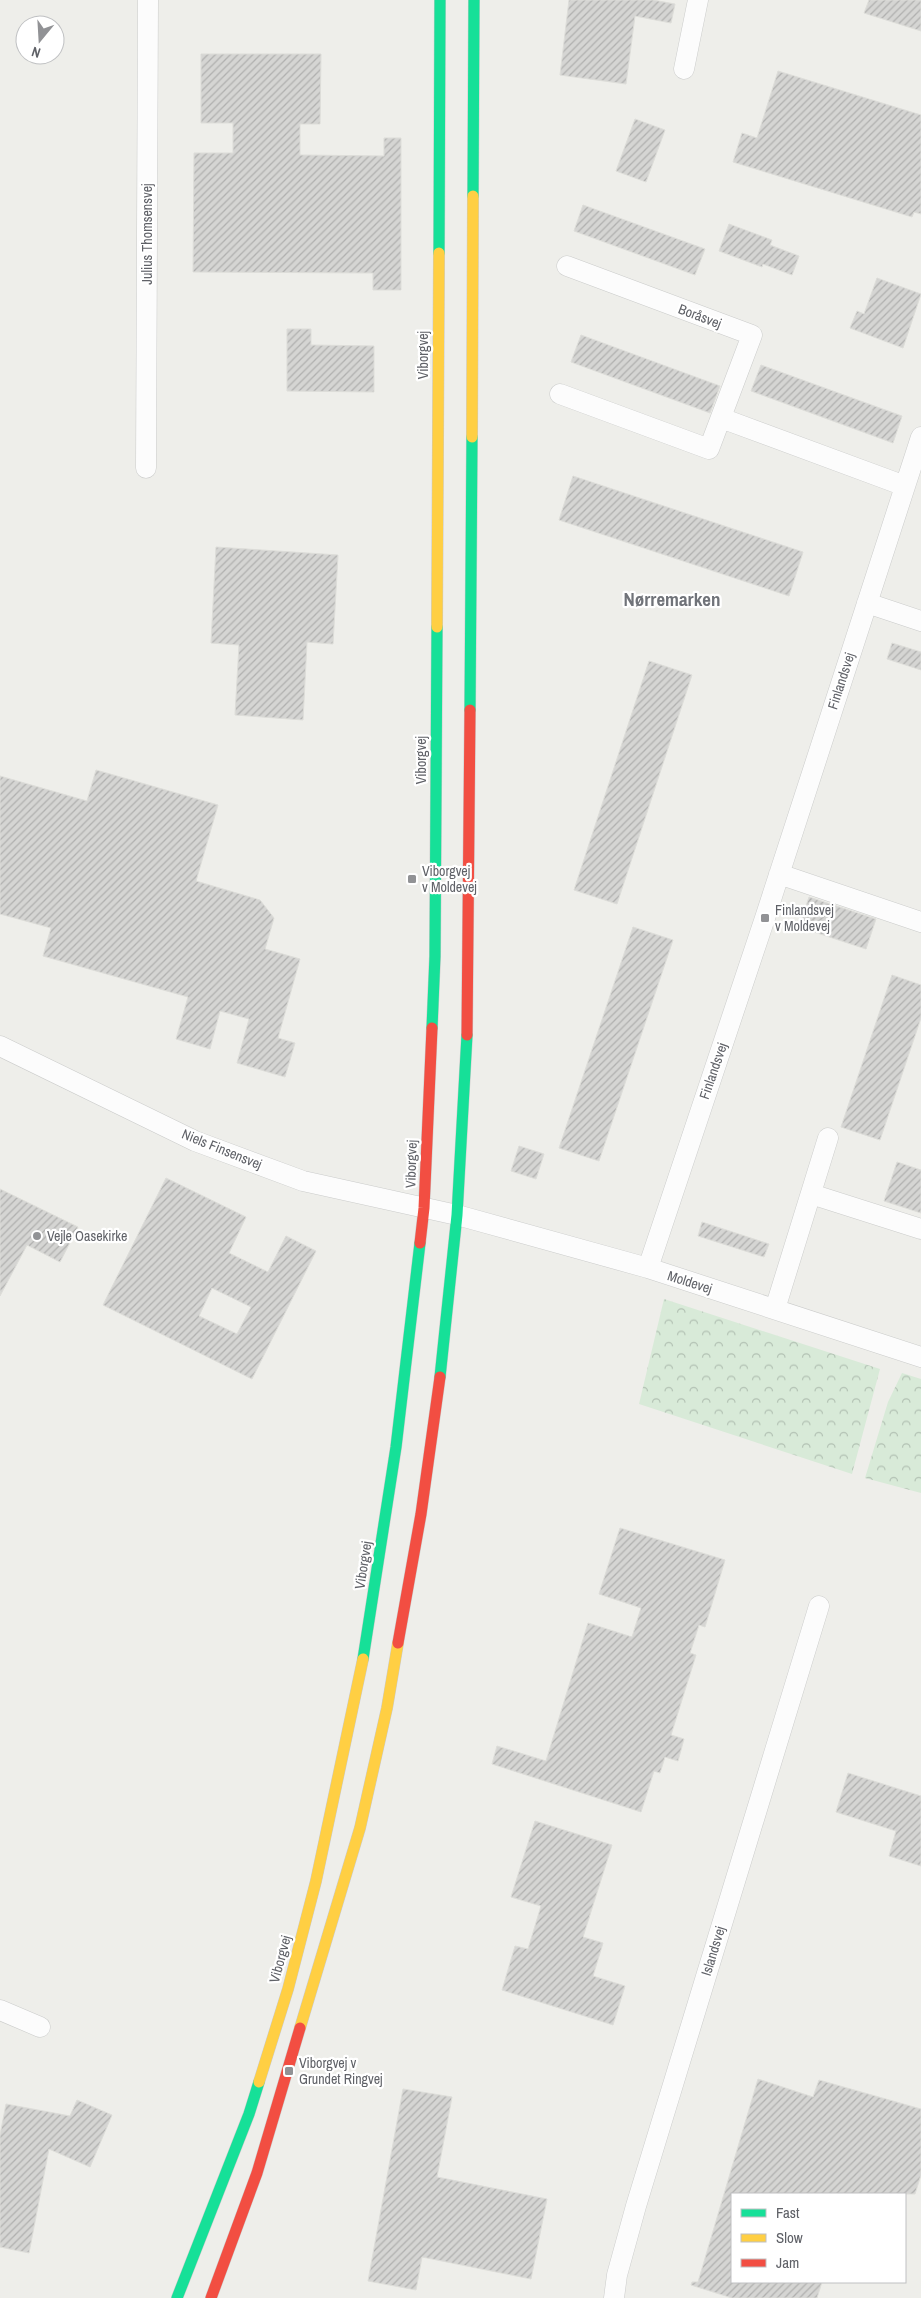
<svg xmlns="http://www.w3.org/2000/svg" width="921" height="2298" font-family="'Archivo Narrow',sans-serif">
<style>
.forest{fill:url(#forest-crowns)}
.building{fill:url(#building-hatch);stroke:#ddddd9;fill-rule:evenodd}
.lines{fill:none;stroke-linecap:round;stroke-linejoin:round}
.street-casing{stroke:#cbcccb;stroke-width:21}
.fast-casing{stroke:#cacaca;stroke-width:12}
.slow-casing{stroke:#cacaca;stroke-width:12}
.jam-casing{stroke:#cacaca;stroke-width:12}
.street{stroke:#fcfcfc;stroke-width:20}
.fast{stroke:#16e098;stroke-width:11}
.slow{stroke:#ffcf43;stroke-width:11}
.jam{stroke:#f24e42;stroke-width:11}
.poi-dot{fill:#919295;stroke:#fff;stroke-width:2}
.labels{text-anchor:middle;dominant-baseline:central;stroke-width:4.5;stroke-linejoin:round;paint-order:stroke}
.street-label{font-size:14px;fill:#5f6167;stroke:#fff}
.poi-label{font-size:14px;fill:#5f6167;stroke:#fff;text-anchor:start}
.district-label{font-size:19px;font-weight:bold;fill:#707379;stroke:#fff}
</style>
<defs>
<pattern id="forest-crowns" width="20" height="18" patternUnits="userSpaceOnUse" patternTransform="scale(1.25)"><rect width="20" height="18" fill="#d8ead8"/><path d="M2 6a3 3 0 1 1 6 0M12 15a3 3 0 1 1 6 0" fill="none" stroke="#b2c1b3"/></pattern>
<pattern id="building-hatch" width="6" height="6" patternUnits="userSpaceOnUse" patternTransform="scale(1.25)"><rect width="6" height="6" fill="#d5d5d3"/><path d="M-1 1l2-2M0 6l6-6M5 7l2-2" fill="none" stroke="#b0b0af"/></pattern>
</defs>
<rect width="100%" height="100%" fill="#eeeeea"/>
<!-- forest -->
<path class="forest" d="M 664,1299 L 880,1369 L 852,1474 L 639,1404 Z
M 902,1373 L 921,1379 L 921,1493 L 865,1478 L 888,1402 Z"/>
<!-- building -->
<path class="building" d="M 569,0 L 653,0 L 675,4 L 671,23 L 635,16 L 626,84 L 560,75 Z
M 869,0 L 921,0 L 921,31 L 864,13 Z
M 201,54 L 321,54 L 320,124 L 300,124 L 300,155 L 384,156 L 384,138 L 401,138 L 401,290 L 373,290 L 373,273 L 193,272 L 194,153 L 233,153 L 233,123 L 201,123 Z
M 778,71 L 921,115 L 921,214 L 914,212 L 912,217 L 733,162 L 742,133 L 757,138 Z
M 635,119 L 665,130 L 646,182 L 616,171 Z
M 583,205 L 705,249 L 695,275 L 574,231 Z
M 729,224 L 772,240 L 770,245 L 799,256 L 792,275 L 763,264 L 762,267 L 719,251 Z
M 877,278 L 921,294 L 903,348 L 850,328 L 857,311 L 864,314 Z
M 287,329 L 311,329 L 311,345 L 374,346 L 374,392 L 287,391 Z
M 581,335 L 720,386 L 710,413 L 571,362 Z
M 761,365 L 902,416 L 893,443 L 751,391 Z
M 573,476 L 803,552 L 789,596 L 559,520 Z
M 216,547 L 338,555 L 333,644 L 307,642 L 303,720 L 235,715 L 239,645 L 211,643 Z
M 892,643 L 921,652 L 921,670 L 887,659 Z
M 649,661 L 692,675 L 617,904 L 574,890 Z
M 96,770 L 218,805 L 196,881 L 260,900 L 274,918 L 265,949 L 300,959 L 278,1038 L 295,1043 L 285,1077 L 237,1063 L 249,1019 L 220,1011 L 210,1049 L 176,1039 L 188,997 L 43,956 L 51,928 L 0,914 L 0,776 L 87,801 Z
M 809,897 L 876,919 L 866,949 L 799,927 Z
M 633,927 L 673,940 L 599,1161 L 559,1148 Z
M 892,975 L 921,985 L 921,1018 L 880,1140 L 841,1127 Z
M 519,1146 L 544,1154 L 536,1179 L 511,1171 Z
M 897,1162 L 921,1170 L 921,1213 L 884,1201 Z
M 166,1178 L 246,1217 L 229,1253 L 268,1272 L 286,1236 L 316,1251 L 252,1379 L 103,1305 ZM 212,1288 L 251,1307 L 237,1334 L 199,1316 Z
M 0,1189 L 78,1227 L 60,1262 L 27,1245 L 0,1296 Z
M 702,1222 L 769,1244 L 764,1257 L 698,1236 Z
M 620,1528 L 725,1560 L 705,1627 L 699,1625 L 690,1653 L 696,1655 L 671,1735 L 684,1739 L 678,1761 L 665,1757 L 660,1773 L 654,1771 L 641,1812 L 492,1764 L 497,1746 L 546,1761 L 588,1623 L 632,1637 L 641,1608 L 599,1594 Z
M 848,1773 L 921,1796 L 921,1866 L 889,1856 L 896,1831 L 836,1812 Z
M 535,1821 L 612,1845 L 583,1937 L 603,1943 L 593,1976 L 625,1986 L 613,2025 L 502,1990 L 515,1946 L 528,1949 L 541,1906 L 511,1897 Z
M 758,2079 L 813,2097 L 819,2080 L 921,2109 L 921,2175 L 915,2194 L 732,2194 L 732,2282 L 822,2282 L 817,2298 L 732,2298 L 691,2285 L 692,2282 L 698,2282 Z
M 403,2089 L 452,2097 L 437,2177 L 547,2199 L 531,2279 L 422,2257 L 416,2290 L 368,2281 Z
M 77,2100 L 112,2115 L 90,2167 L 49,2149 L 29,2253 L 0,2247 L 0,2135 L 6,2104 L 70,2116 Z"/>
<g class="lines">
<!-- street casing -->
<g class="street-casing">
<path id="street" d="M 684,69 L 698,0
M 560,394 L 709,449 L 752,335 L 567,266
M 721,418 L 905,486
M 146,468 L 148,0
M 867,603 L 921,621
M 779,874 L 921,922
M 0,1046 L 195,1141 L 303,1181 L 457,1215 L 648,1268 L 921,1357
M 811,1194 L 921,1229
M 648,1268 L 765,918 L 921,437
M 775,1309 L 828,1138
M 0,2010 L 40,2027
M 614,2298 L 617,2275 L 636,2206 L 819,1606"/>
</g>
<!-- fast casing -->
<g class="fast-casing">
<path id="fast" d="M 473,196 L 474,0
M 439,253 L 440,0
M 470,710 L 472,437
M 432,1028 L 435,956 L 437,627
M 440,1377 L 457,1215 L 467,1035
M 363,1659 L 396,1447 L 420,1243
M 177,2298 L 249,2114 L 259,2082"/>
</g>
<!-- slow casing -->
<g class="slow-casing">
<path id="slow" d="M 472,437 L 473,196
M 437,627 L 439,253
M 300,2028 L 360,1828 L 387,1708 L 398,1643
M 259,2082 L 288,1989 L 316,1881 L 363,1659"/>
</g>
<!-- jam casing -->
<g class="jam-casing">
<path id="jam" d="M 467,1035 L 470,710
M 420,1243 L 424,1208 L 432,1028
M 398,1643 L 421,1514 L 440,1377
M 211,2298 L 257,2173 L 300,2028"/>
</g>
<!-- street -->
<use href="#street" class="street"/>
<!-- fast -->
<use href="#fast" class="fast"/>
<!-- slow -->
<use href="#slow" class="slow"/>
<!-- jam -->
<use href="#jam" class="jam"/>
</g>
<!-- markers -->
<g class="poi-dot">
<rect x="407" y="874" width="10" height="10" rx="2.5"/>
<rect x="760" y="913" width="10" height="10" rx="2.5"/>
<circle cx="37" cy="1236" r="5"/>
<rect x="284" y="2066" width="10" height="10" rx="2.5"/>
</g>
<g class="labels">
<!-- street labels -->
<g class="street-label">
<text transform="translate(147 234) rotate(-90)">Julius Thomsensvej</text>
<text transform="translate(700 316) rotate(21)">Boråsvej</text>
<text transform="translate(423 355) rotate(-90)">Viborgvej</text>
<text transform="translate(841 681) rotate(-72)">Finlandsvej</text>
<text transform="translate(421 760) rotate(-90)">Viborgvej</text>
<text transform="translate(713 1071) rotate(-71)">Finlandsvej</text>
<text transform="translate(222 1149) rotate(22)">Niels Finsensvej</text>
<text transform="translate(411 1164) rotate(-88)">Viborgvej</text>
<text transform="translate(690 1282) rotate(18)">Moldevej</text>
<text transform="translate(363 1565) rotate(-81)">Viborgvej</text>
<text transform="translate(713 1951) rotate(-73)">Islandsvej</text>
<text transform="translate(280 1959) rotate(-75)">Viborgvej</text>
</g>
<!-- poi labels -->
<g class="poi-label">
<text x="422" y="871">Viborgvej<tspan x="422" dy="16">v Moldevej</tspan></text>
<text x="775" y="910">Finlandsvej<tspan x="775" dy="16">v Moldevej</tspan></text>
<text x="47" y="1236">Vejle Oasekirke</text>
<text x="299" y="2063">Viborgvej v<tspan x="299" dy="16">Grundet Ringvej</tspan></text>
</g>
<!-- district labels -->
<g class="district-label">
<text x="672" y="599">Nørremarken</text>
</g>
</g>
<!-- legend -->
<rect x="731" y="2193" width="175" height="90" fill="#ffffff" stroke="#bfc0c2"/>
<rect x="741" y="2209" width="25" height="8" fill="#16e098" stroke="#bfc0c2"/>
<text x="776" y="2218" font-size="15" fill="#5f6167">Fast</text>
<rect x="741" y="2234" width="25" height="8" fill="#ffcf43" stroke="#bfc0c2"/>
<text x="776" y="2243" font-size="15" fill="#5f6167">Slow</text>
<rect x="741" y="2259" width="25" height="8" fill="#f24e42" stroke="#bfc0c2"/>
<text x="776" y="2268" font-size="15" fill="#5f6167">Jam</text>
<!-- north arrow -->
<g transform="translate(40 40) rotate(198)"><circle r="24" fill="#ffffff" stroke="#bfc0c2"/>
<path d="M0-4L9 19L0 12L-9 19Z" fill="#919295"/>
<text y="-8" font-size="14" font-weight="bold" text-anchor="middle" fill="#5f6167">N</text>
</g>
</svg>
